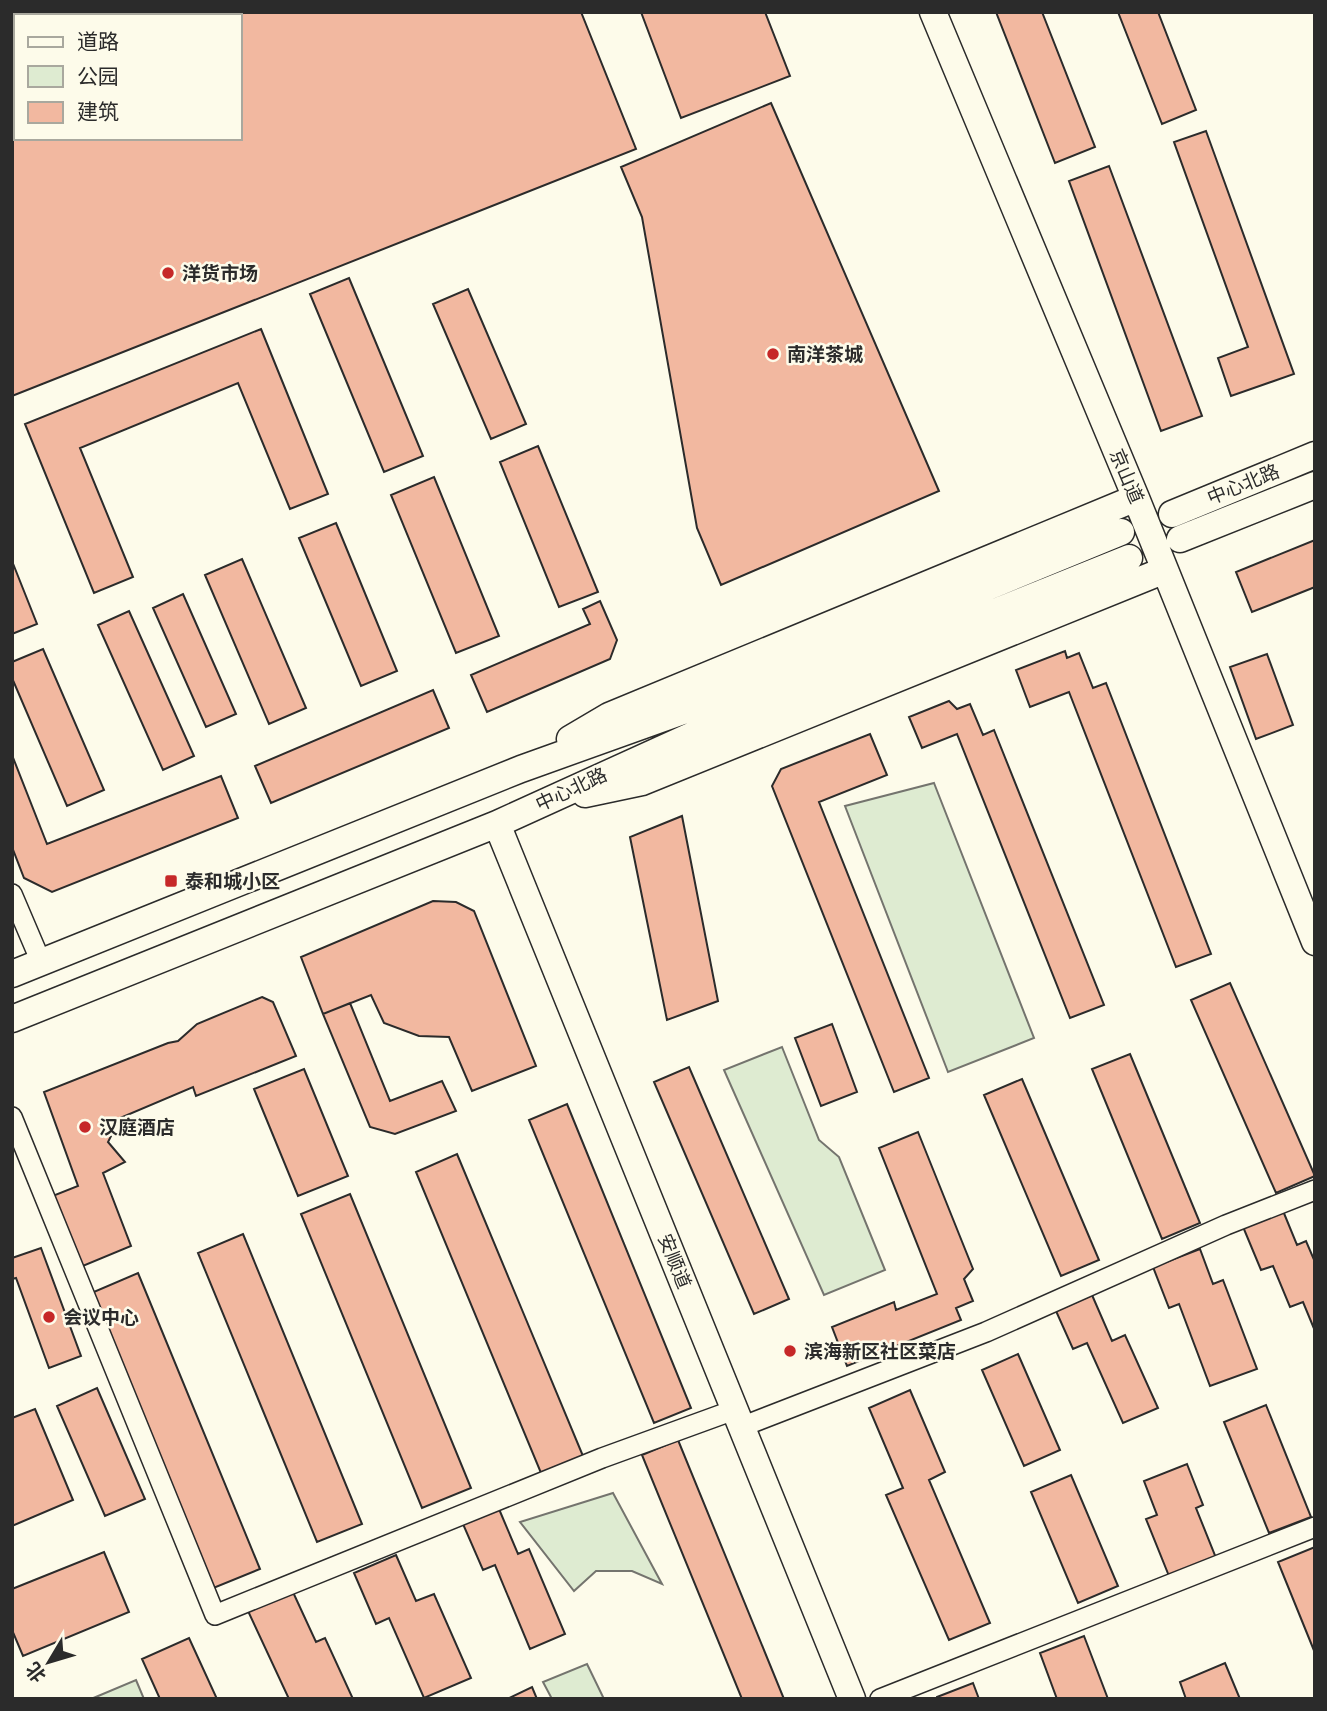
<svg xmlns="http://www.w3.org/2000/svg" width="1327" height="1711" font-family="'Public Sans','Noto Sans SC',sans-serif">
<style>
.green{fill:#deebd1;stroke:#74746e;stroke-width:2}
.building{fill:#f2b8a0;stroke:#2b2b2b;stroke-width:2}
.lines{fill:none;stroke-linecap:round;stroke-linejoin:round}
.street-casing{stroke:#2b2b2b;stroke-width:22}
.secondary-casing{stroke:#2b2b2b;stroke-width:29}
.street{stroke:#fdfbea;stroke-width:19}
.secondary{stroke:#fdfbea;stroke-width:26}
.poi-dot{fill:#c62828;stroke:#fdfbea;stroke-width:2.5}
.labels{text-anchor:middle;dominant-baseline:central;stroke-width:5;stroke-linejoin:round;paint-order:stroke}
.poi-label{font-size:19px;font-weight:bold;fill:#2b2b2b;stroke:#fdfbea;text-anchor:start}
.street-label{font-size:19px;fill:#2b2b2b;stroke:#fdfbea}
</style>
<rect width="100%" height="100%" fill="#fdfbea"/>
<!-- green -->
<path class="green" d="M 934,783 L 1034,1038 L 948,1072 L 845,806 Z
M 782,1047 L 819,1140 L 839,1157 L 885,1270 L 824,1295 L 724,1070 Z
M 613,1493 L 662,1584 L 632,1571 L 596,1571 L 574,1591 L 520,1522 Z
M 587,1664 L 604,1699 L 552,1699 L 543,1682 Z
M 136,1680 L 144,1699 L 91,1699 Z"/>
<!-- building -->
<path class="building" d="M 95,12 L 136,12 L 138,16 L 97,16 Z
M 237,12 L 581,12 L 636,149 L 12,396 L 12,101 L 16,100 L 16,138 L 240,138 L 240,16 L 228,16 Z
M 641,12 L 765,12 L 790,76 L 681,118 Z
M 996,12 L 1042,12 L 1095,147 L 1055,163 Z
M 1118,12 L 1158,12 L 1196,110 L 1162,124 Z
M 12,17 L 16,26 L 16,80 L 12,82 Z
M 771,103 L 939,491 L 721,585 L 697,528 L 642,217 L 621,167 Z
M 1206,131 L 1294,374 L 1231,396 L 1218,358 L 1248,347 L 1174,142 Z
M 1109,166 L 1202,416 L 1161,431 L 1069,181 Z
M 349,278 L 423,456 L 384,472 L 310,294 Z
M 468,289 L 526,424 L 491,439 L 433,304 Z
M 261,329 L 328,494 L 290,509 L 238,383 L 80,448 L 133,577 L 94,593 L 25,424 Z
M 538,446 L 598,592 L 559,607 L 500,462 Z
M 434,477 L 499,636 L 456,653 L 391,495 Z
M 336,523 L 397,671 L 361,686 L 299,538 Z
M 1315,540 L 1315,587 L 1252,612 L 1236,572 Z
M 242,559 L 306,708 L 269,724 L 205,575 Z
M 12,561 L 37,624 L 12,634 Z
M 183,594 L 236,714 L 206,727 L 153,608 Z
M 600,601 L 617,640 L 610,659 L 487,712 L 471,675 L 590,624 L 583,609 Z
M 129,611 L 194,756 L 163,770 L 98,625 Z
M 43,649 L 104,790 L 67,806 L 12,678 L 12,662 Z
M 1065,651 L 1067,658 L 1079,653 L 1093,688 L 1106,683 L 1211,954 L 1176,967 L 1069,692 L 1030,707 L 1016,670 Z
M 1267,654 L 1293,725 L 1256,739 L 1230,667 Z
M 433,690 L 449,728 L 271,803 L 255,766 Z
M 949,701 L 957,709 L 970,704 L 983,735 L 994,730 L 1104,1005 L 1070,1018 L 957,734 L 922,748 L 909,717 Z
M 870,734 L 887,775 L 819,802 L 929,1078 L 894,1092 L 772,786 L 781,769 Z
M 12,755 L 47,844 L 221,776 L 238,818 L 52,892 L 24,878 L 12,847 Z
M 682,816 L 718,1001 L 667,1020 L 630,837 Z
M 433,901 L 456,902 L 474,911 L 536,1066 L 472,1091 L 449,1037 L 419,1036 L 384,1023 L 371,995 L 323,1014 L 301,957 Z
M 1230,983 L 1315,1176 L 1276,1193 L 1191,1000 Z
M 262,997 L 273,1002 L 296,1056 L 196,1096 L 193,1087 L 120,1118 L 108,1142 L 125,1162 L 103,1173 L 131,1246 L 78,1268 L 50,1197 L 78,1186 L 44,1092 L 168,1043 L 178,1041 L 197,1024 Z
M 350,1003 L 390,1101 L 442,1081 L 456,1111 L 395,1134 L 370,1127 L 323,1014 Z
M 832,1024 L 857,1092 L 821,1106 L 795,1038 Z
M 1130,1054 L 1200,1223 L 1162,1239 L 1092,1069 Z
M 689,1067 L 789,1299 L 754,1314 L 654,1082 Z
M 304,1069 L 348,1176 L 298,1196 L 254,1089 Z
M 1022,1079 L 1099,1260 L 1061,1276 L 984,1095 Z
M 567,1104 L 691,1408 L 654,1423 L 529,1120 Z
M 918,1132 L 973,1269 L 964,1279 L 973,1301 L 956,1308 L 961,1320 L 847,1366 L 832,1327 L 894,1302 L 896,1310 L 937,1294 L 879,1148 Z
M 457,1154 L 583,1456 L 541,1473 L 416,1172 Z
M 350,1194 L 471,1488 L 422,1508 L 301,1214 Z
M 1281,1206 L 1297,1245 L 1306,1241 L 1315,1262 L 1315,1331 L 1303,1302 L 1290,1307 L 1273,1266 L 1261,1270 L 1241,1222 Z
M 243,1234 L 362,1524 L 317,1542 L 198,1253 Z
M 41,1248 L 81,1356 L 49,1368 L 16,1278 L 12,1279 L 12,1258 Z
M 1200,1249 L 1213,1284 L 1223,1280 L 1257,1369 L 1210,1386 L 1179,1304 L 1169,1308 L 1153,1267 Z
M 138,1273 L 260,1569 L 211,1589 L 89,1294 Z
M 1092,1295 L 1112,1341 L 1125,1335 L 1158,1408 L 1123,1423 L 1087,1343 L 1073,1349 L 1056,1311 Z
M 1018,1354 L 1060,1450 L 1024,1466 L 982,1370 Z
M 97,1388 L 145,1499 L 105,1516 L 57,1406 Z
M 910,1390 L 945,1472 L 929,1480 L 990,1623 L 949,1640 L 886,1495 L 903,1488 L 869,1408 Z
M 1266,1405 L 1311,1517 L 1269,1533 L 1224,1422 Z
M 35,1409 L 73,1500 L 12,1526 L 12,1418 Z
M 678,1440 L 784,1699 L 742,1699 L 642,1455 Z
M 1187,1464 L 1203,1505 L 1196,1508 L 1216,1558 L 1169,1576 L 1146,1519 L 1157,1515 L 1144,1481 Z
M 1071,1475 L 1118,1586 L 1078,1603 L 1031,1492 Z
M 499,1509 L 518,1554 L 529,1549 L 565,1634 L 530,1649 L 495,1565 L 483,1570 L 463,1524 Z
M 1315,1547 L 1315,1653 L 1278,1562 Z
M 104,1552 L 129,1612 L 23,1656 L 12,1630 L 12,1589 Z
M 396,1555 L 416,1601 L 434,1594 L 471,1678 L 424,1698 L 389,1618 L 376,1624 L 354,1573 Z
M 292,1590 L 316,1642 L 325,1638 L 353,1699 L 289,1699 L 248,1611 Z
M 1084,1636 L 1108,1699 L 1057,1699 L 1040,1653 Z
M 189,1638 L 217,1699 L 160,1699 L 142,1659 Z
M 1225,1663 L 1240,1699 L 1186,1699 L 1180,1682 Z
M 973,1683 L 979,1699 L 937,1699 L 937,1697 Z
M 532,1687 L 537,1699 L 507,1699 Z"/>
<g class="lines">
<!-- street casing -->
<g class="street-casing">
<path id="street" d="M 12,894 L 41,962
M 12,1117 L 215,1615 L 602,1458 L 734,1410
M 741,1427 L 986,1332 L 1226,1225 L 1315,1190
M 880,1699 L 1315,1527"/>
</g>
<!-- secondary casing -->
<g class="secondary-casing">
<path id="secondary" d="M 933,12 L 1136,498 L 1315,942
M 1172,514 L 1315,455
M 1180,539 L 1315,485
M 570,739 L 609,716 L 1136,498
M 585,794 L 642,782 L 1165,570
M 497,824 L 852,1699
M 12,974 L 521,769 L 708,702 L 1121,532
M 12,1019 L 497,824 L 717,724 L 1129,558"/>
</g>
<!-- street -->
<use href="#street" class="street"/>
<!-- secondary -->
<use href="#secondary" class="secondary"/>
</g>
<!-- markers -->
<g class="poi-dot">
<circle cx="168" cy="273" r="7"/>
<circle cx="773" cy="354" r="7"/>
<rect x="164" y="874" width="14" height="14" rx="3.5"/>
<circle cx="85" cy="1127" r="7"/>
<circle cx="49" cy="1317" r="7"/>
<circle cx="790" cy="1351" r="7"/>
</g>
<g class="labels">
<!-- poi labels -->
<g class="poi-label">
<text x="182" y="273">洋货市场</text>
<text x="787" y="354">南洋茶城</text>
<text x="185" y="881">泰和城小区</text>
<text x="99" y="1127">汉庭酒店</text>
<text x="63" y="1317">会议中心</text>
<text x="804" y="1351">滨海新区社区菜店</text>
</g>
<!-- street labels -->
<g class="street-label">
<text transform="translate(1127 476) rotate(67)">京山道</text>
<text transform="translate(1243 484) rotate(-22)">中心北路</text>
<text transform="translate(571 789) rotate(-25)">中心北路</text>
<text transform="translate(675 1261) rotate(68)">安顺道</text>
</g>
</g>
<!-- border -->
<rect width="1327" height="1711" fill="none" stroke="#2b2b2b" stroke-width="28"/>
<!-- legend -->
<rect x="14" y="14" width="228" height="126" fill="#fdfbea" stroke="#a9a89e" stroke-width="2"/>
<rect x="28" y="37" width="35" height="10" fill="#fdfbea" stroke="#a9a89e" stroke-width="2"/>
<text x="77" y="49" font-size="21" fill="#2b2b2b">道路</text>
<rect x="28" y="66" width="35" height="21" fill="#deebd1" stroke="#a9a89e" stroke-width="2"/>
<text x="77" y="84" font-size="21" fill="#2b2b2b">公园</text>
<rect x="28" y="102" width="35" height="21" fill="#f2b8a0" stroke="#a9a89e" stroke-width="2"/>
<text x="77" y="119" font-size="21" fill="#2b2b2b">建筑</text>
<!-- north arrow -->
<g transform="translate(49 1662) rotate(232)" stroke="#fdfbea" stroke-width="5" paint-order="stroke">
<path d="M0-5L12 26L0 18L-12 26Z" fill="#2b2b2b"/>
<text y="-10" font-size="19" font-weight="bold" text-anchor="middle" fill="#2b2b2b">北</text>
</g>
</svg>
